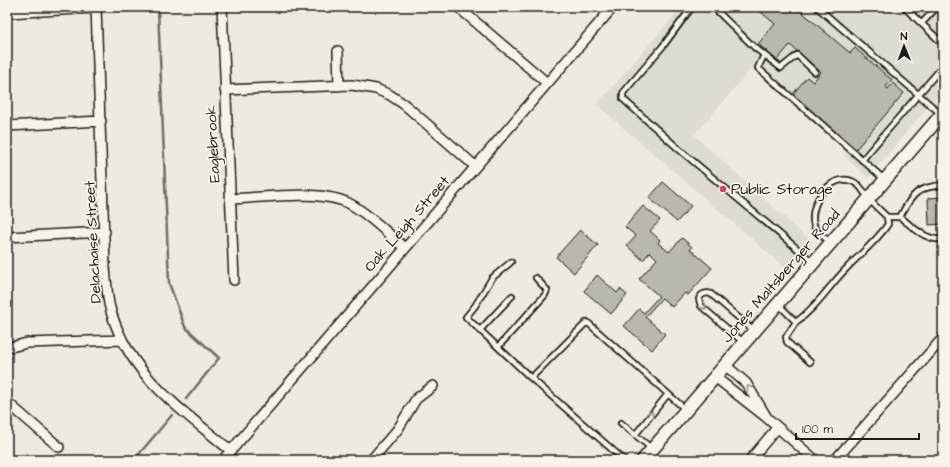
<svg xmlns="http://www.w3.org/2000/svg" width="950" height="467" font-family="'Architects Daughter',sans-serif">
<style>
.built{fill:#dedbd1}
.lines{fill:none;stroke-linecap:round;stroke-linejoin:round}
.stream{stroke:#6f6d69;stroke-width:2.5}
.building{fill:#bab7af;stroke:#1c1c1c}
.lane-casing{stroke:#1c1c1c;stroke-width:8}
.street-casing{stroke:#1c1c1c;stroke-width:12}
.secondary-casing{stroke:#1c1c1c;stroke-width:15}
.lane{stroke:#f7f3e8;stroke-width:4.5}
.street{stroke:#f7f3e8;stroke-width:9}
.secondary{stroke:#f7f3e8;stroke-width:12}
.oneway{stroke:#94928c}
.poi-dot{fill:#d1495b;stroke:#f7f3e8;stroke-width:1.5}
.labels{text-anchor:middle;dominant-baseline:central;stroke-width:3.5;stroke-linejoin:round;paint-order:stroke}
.street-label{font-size:15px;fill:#1c1c1c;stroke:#f7f3e8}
.poi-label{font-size:15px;fill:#1c1c1c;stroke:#f7f3e8;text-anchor:start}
</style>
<rect width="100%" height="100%" fill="#eeeae0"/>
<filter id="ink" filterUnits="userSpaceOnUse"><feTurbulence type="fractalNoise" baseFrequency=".025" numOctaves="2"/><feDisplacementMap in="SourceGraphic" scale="8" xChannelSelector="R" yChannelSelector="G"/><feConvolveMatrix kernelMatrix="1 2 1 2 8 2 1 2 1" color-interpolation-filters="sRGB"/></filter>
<g filter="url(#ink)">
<!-- built -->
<path class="built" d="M 682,7 L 943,7 L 943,89 L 868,178 L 848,160 L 841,145 L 752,68 L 694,135 L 812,242 L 789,271 L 597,105 Z"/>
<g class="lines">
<!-- stream -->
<path class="stream" d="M 158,7 L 169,283 L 185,327 L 219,358 L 186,399
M 134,460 L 172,415"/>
</g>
<!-- building -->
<path class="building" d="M 755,7 L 796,7 L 850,53 L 855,48 L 892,80 L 886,87 L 888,89 L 893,83 L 904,93 L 856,149 L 792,95 L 807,77 L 813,82 L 821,72 L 790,45 L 777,60 L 758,44 L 775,24 Z
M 663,182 L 691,206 L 677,222 L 649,198 Z
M 943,197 L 943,224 L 929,225 L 928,198 Z
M 643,206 L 660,220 L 650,231 L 660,240 L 658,243 L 669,252 L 682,238 L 692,247 L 690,249 L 712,268 L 688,295 L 685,293 L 672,307 L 662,298 L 645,317 L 665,334 L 652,350 L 624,326 L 639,309 L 644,313 L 659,296 L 639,279 L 657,259 L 650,252 L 643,260 L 627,246 L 636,236 L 625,227 Z
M 580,230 L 598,245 L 574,273 L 556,257 Z
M 597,275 L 617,293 L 620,289 L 627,295 L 611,314 L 584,291 Z"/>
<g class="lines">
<!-- lane casing -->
<g class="lane-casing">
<path id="lane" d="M 692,7 L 663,46 L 623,93 L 623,99 L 681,151 L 813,262
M 713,7 L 754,47 L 781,68 L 797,55 L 815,72
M 817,7 L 941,114
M 904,7 L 943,44
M 922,23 L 937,7
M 764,55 L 758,68 L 885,180
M 862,160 L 943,66
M 900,217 C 912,194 917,187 943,185
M 830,242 C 826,238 817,233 815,228 C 806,208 828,176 848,180 C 861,183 862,191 870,200 C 875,206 881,211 887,217 L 900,217 C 913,227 926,241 943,239
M 511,262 L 492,278 L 475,306 L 466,317 L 531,378
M 779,305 L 796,322 C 816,308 829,286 846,269 C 860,254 877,241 888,224 L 887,217
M 796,322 L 786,337 L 787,342 L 810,362
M 480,330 L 512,296
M 743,342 L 701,306 L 699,299 C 701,294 706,292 711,294 L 754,331
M 498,347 L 545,295 L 547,290 L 536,278
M 621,423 L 651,448
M 635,435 L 668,394
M 624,460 L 531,378 L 587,322 L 685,409"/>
</g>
<!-- street casing -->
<g class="street-casing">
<path id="street" d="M 96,7 L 105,267 C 106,279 107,292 109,304 C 126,374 179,407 231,451
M 222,7 L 234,280
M 458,7 L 547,83
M 7,13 L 96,8
M 338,51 L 339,86
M 225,90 L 352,85 L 376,89 L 390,95 L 405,105 L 475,166
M 7,126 L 101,121
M 230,199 C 265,198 322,188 352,205 C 371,216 388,234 405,248
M 7,237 L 105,232
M 7,348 L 27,343 L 122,340
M 725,365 L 746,383 L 766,416
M 715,377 L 766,417 L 815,460
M 7,402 L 59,447
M 223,460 L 613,7
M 375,460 L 373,458 L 398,429 L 416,399 L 433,386
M 750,460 L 777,428
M 835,460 L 943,338"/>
</g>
<!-- secondary casing -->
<g class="secondary-casing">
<path id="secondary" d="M 643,460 L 943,113"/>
</g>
<!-- lane -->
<use href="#lane" class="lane"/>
<!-- street -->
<use href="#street" class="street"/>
<!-- secondary -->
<use href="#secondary" class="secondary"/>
</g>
<!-- one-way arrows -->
<defs><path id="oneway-chevron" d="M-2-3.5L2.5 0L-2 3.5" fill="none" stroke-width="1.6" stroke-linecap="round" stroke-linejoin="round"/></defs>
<g class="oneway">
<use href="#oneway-chevron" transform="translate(704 307) rotate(48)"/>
<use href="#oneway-chevron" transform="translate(749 388) rotate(-126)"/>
<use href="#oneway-chevron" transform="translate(651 414) rotate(-50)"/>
</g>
</g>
<!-- markers -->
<circle class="poi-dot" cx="723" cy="189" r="4"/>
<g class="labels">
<!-- street labels -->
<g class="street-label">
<text transform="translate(213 144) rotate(-93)">Eaglebrook</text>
<text transform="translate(407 224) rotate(-49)">Oak Leigh Street</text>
<text transform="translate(93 242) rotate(-93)">Delachaise Street</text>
<text transform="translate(781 276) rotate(-49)">Jones Maltsberger Road</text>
</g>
<!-- poi labels -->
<g class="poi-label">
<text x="731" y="189">Public Storage</text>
</g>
</g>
<!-- margin -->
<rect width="950" height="467" fill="none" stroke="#f7f3e8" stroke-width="24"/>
<rect x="12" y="12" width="926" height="443" fill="none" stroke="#1c1c1c" stroke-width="1.5" filter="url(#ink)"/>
<!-- north arrow -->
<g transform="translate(904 46) rotate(359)" stroke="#f7f3e8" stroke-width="3" paint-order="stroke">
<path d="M0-3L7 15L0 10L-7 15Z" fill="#1c1c1c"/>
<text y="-6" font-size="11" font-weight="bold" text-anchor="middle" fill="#1c1c1c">N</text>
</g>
<!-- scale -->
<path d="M796 433v6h123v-6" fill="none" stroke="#1c1c1c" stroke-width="2"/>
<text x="802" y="433" font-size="12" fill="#1c1c1c" stroke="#f7f3e8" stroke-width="3" paint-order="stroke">100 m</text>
</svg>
